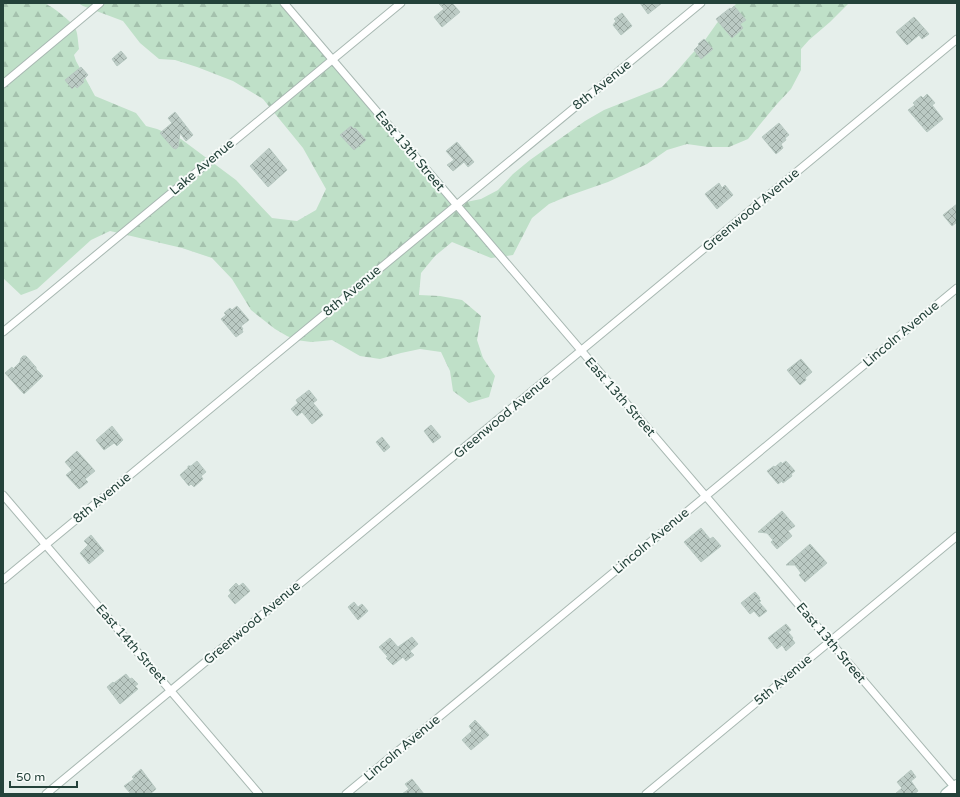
<svg xmlns="http://www.w3.org/2000/svg" width="960" height="797" font-family="'Varela Round',sans-serif">
<style>
.forest{fill:url(#forest-firs)}
.building{fill:url(#building-cross-hatch);stroke:#b8c9c2}
.lines{fill:none;stroke-linecap:round;stroke-linejoin:round}
.street-casing{stroke:#a8b8b2;stroke-width:9}
.secondary-casing{stroke:#a4bbb3;stroke-width:12}
.street{stroke:#fff;stroke-width:7}
.secondary{stroke:#fff;stroke-width:10}
.labels{text-anchor:middle;dominant-baseline:central;stroke-width:4;stroke-linejoin:round;paint-order:stroke}
.street-label{font-size:13px;fill:#24423a;stroke:#f7fbf9}
</style>
<defs>
<pattern id="forest-firs" width="22" height="20" patternUnits="userSpaceOnUse"><rect width="22" height="20" fill="#bfe0c8"/><path d="M5 1l3.5 6h-7zM16 11l3.5 6h-7z" fill="#a4c1ad"/></pattern>
<pattern id="building-cross-hatch" width="8" height="8" patternUnits="userSpaceOnUse"><rect width="8" height="8" fill="#bbcac4"/><path d="M0 0l8 8M0 8l8-8" fill="none" stroke="#98a6a0"/></pattern>
</defs>
<rect width="100%" height="100%" fill="#e6efeb"/>
<!-- forest -->
<path class="forest" d="M 3,3 L 44,3 C 52,6 73,22 76,30 C 78,35 78,43 79,49 L 74,55 L 76,61 L 95,96 L 136,113 L 146,126 L 157,129 L 181,139 L 236,180 L 272,218 L 297,221 L 316,210 L 326,189 L 303,148 L 263,99 L 233,81 L 197,67 L 175,60 L 159,59 L 140,43 L 123,21 L 83,6 L 78,3 L 285,3 L 461,203 L 481,199 L 498,190 L 513,174 L 530,160 L 585,121 L 604,110 L 662,87 L 677,71 L 690,56 L 705,40 L 717,23 L 737,3 L 849,3 L 830,22 L 809,40 L 801,49 L 801,70 L 791,89 L 776,105 L 748,139 L 729,147 L 708,147 L 687,144 L 667,150 L 647,164 L 608,182 L 568,196 L 549,204 L 532,218 L 513,255 L 491,258 L 452,242 L 435,256 L 421,273 L 419,295 L 440,296 L 462,300 L 481,316 L 477,340 L 483,358 L 495,376 L 489,397 L 469,403 L 453,391 L 450,371 L 441,352 L 420,349 L 401,353 L 380,359 L 360,356 L 332,340 L 323,341 L 311,342 L 296,340 L 287,336 L 275,329 L 251,310 L 232,279 L 212,258 L 182,248 L 110,231 L 91,240 L 37,289 L 21,295 L 3,278 Z"/>
<!-- building -->
<path class="building" d="M 438,3 L 452,3 L 460,12 L 442,27 L 434,17 L 444,9 Z
M 640,3 L 662,3 L 648,14 Z
M 734,6 L 746,20 L 740,24 L 743,28 L 732,38 L 716,19 L 730,8 L 731,9 Z
M 622,13 L 632,26 L 621,35 L 613,25 L 616,21 L 614,19 Z
M 914,17 L 929,34 L 922,39 L 919,35 L 907,45 L 896,32 Z
M 704,39 L 713,49 L 701,59 L 694,50 L 699,45 L 698,44 Z
M 121,51 L 127,58 L 117,66 L 112,59 Z
M 81,67 L 88,75 L 83,80 L 84,82 L 77,88 L 75,86 L 72,89 L 65,80 Z
M 927,94 L 935,103 L 932,105 L 943,119 L 927,132 L 908,110 L 915,105 L 913,103 L 921,96 L 923,98 Z
M 175,112 L 193,135 L 186,141 L 180,133 L 178,147 L 176,149 L 173,148 L 160,133 L 172,123 L 168,118 Z
M 779,123 L 789,135 L 785,138 L 786,140 L 781,144 L 783,148 L 776,154 L 762,137 Z
M 351,126 L 354,129 L 355,128 L 366,140 L 354,150 L 340,135 Z
M 457,142 L 474,162 L 468,167 L 464,162 L 453,171 L 447,165 L 454,160 L 446,151 Z
M 269,148 L 287,170 L 268,187 L 250,166 Z
M 719,183 L 722,188 L 725,185 L 733,195 L 717,209 L 705,194 Z
M 957,204 L 957,222 L 952,226 L 943,215 Z
M 237,306 L 249,320 L 241,326 L 243,329 L 242,330 L 243,332 L 236,337 L 221,319 L 226,315 L 224,313 L 230,308 L 232,310 Z
M 23,356 L 26,356 L 33,364 L 36,367 L 36,369 L 43,376 L 24,394 L 5,373 L 12,367 L 13,369 L 20,362 L 21,358 Z
M 801,359 L 812,372 L 805,378 L 806,380 L 800,385 L 787,370 Z
M 309,390 L 317,400 L 313,403 L 323,415 L 312,424 L 302,412 L 297,416 L 291,409 L 298,403 L 296,400 Z
M 431,425 L 441,437 L 433,443 L 424,431 Z
M 112,426 L 123,440 L 117,446 L 114,443 L 104,450 L 96,440 Z
M 382,437 L 390,447 L 384,452 L 376,442 Z
M 77,451 L 95,471 L 85,479 L 88,482 L 79,489 L 66,475 L 72,470 L 65,462 Z
M 197,461 L 206,472 L 201,476 L 203,479 L 194,487 L 191,484 L 189,486 L 180,475 L 188,468 L 188,466 L 191,466 Z
M 786,461 L 795,471 L 791,474 L 792,476 L 783,483 L 782,481 L 778,484 L 767,471 L 774,466 L 775,467 L 781,462 L 782,464 Z
M 782,511 L 795,526 L 788,531 L 792,536 L 777,549 L 771,542 L 773,540 L 767,533 L 758,532 Z
M 701,528 L 710,539 L 713,537 L 721,546 L 701,562 L 684,542 Z
M 91,535 L 104,551 L 89,564 L 80,553 L 88,545 L 84,541 Z
M 810,544 L 827,563 L 805,582 L 799,575 L 801,573 L 795,565 L 786,565 Z
M 236,583 L 239,586 L 243,583 L 250,591 L 235,604 L 228,596 L 231,593 L 229,590 Z
M 755,592 L 760,598 L 759,599 L 761,601 L 759,602 L 767,611 L 759,617 L 754,611 L 750,614 L 741,603 Z
M 354,602 L 358,607 L 362,604 L 368,611 L 358,620 L 348,607 Z
M 786,624 L 791,630 L 788,632 L 793,638 L 792,639 L 795,643 L 786,651 L 782,645 L 777,649 L 768,638 Z
M 412,637 L 418,644 L 410,651 L 414,655 L 406,661 L 403,657 L 393,665 L 386,658 L 388,657 L 379,647 L 390,638 L 398,647 Z
M 126,674 L 130,679 L 132,678 L 138,684 L 135,686 L 138,689 L 120,704 L 107,687 L 113,682 L 114,683 Z
M 475,720 L 489,735 L 471,750 L 462,740 L 472,731 L 469,726 Z
M 141,769 L 156,789 L 150,794 L 131,794 L 124,786 L 134,779 L 132,777 Z
M 911,770 L 916,777 L 911,781 L 918,791 L 914,794 L 895,794 L 902,788 L 897,782 Z
M 412,779 L 424,794 L 402,794 L 409,789 L 405,784 Z"/>
<g class="lines">
<!-- street casing -->
<g class="street-casing">
<path id="street" d="M 284,3 L 957,790
M 3,84 L 100,3
M 3,332 L 401,3
M 3,495 L 259,794
M 3,580 L 701,3
M 46,794 L 957,39
M 346,794 L 957,288
M 646,794 L 957,536"/>
</g>
<!-- secondary casing -->
<g class="secondary-casing">
<path id="secondary" d="M 946,794 L 957,785"/>
</g>
<!-- street -->
<use href="#street" class="street"/>
<!-- secondary -->
<use href="#secondary" class="secondary"/>
</g>
<g class="labels">
<!-- street labels -->
<g class="street-label">
<text transform="translate(602 85) rotate(-39)">8th Avenue</text>
<text transform="translate(410 151) rotate(50)">East 13th Street</text>
<text transform="translate(202 167) rotate(-40)">Lake Avenue</text>
<text transform="translate(751 210) rotate(-40)">Greenwood Avenue</text>
<text transform="translate(352 291) rotate(-40)">8th Avenue</text>
<text transform="translate(901 334) rotate(-40)">Lincoln Avenue</text>
<text transform="translate(620 397) rotate(49)">East 13th Street</text>
<text transform="translate(502 417) rotate(-40)">Greenwood Avenue</text>
<text transform="translate(102 498) rotate(-40)">8th Avenue</text>
<text transform="translate(651 541) rotate(-40)">Lincoln Avenue</text>
<text transform="translate(252 623) rotate(-40)">Greenwood Avenue</text>
<text transform="translate(831 643) rotate(50)">East 13th Street</text>
<text transform="translate(131 644) rotate(49)">East 14th Street</text>
<text transform="translate(783 680) rotate(-40)">5th Avenue</text>
<text transform="translate(402 748) rotate(-40)">Lincoln Avenue</text>
</g>
</g>
<!-- border -->
<rect width="960" height="797" fill="none" stroke="#24423a" stroke-width="8"/>
<!-- scale -->
<path d="M10 781v6h67v-6" fill="none" stroke="#24423a" stroke-width="2"/>
<text x="16" y="781" font-size="12" fill="#24423a" stroke="#f7fbf9" stroke-width="3" paint-order="stroke">50 m</text>
</svg>
